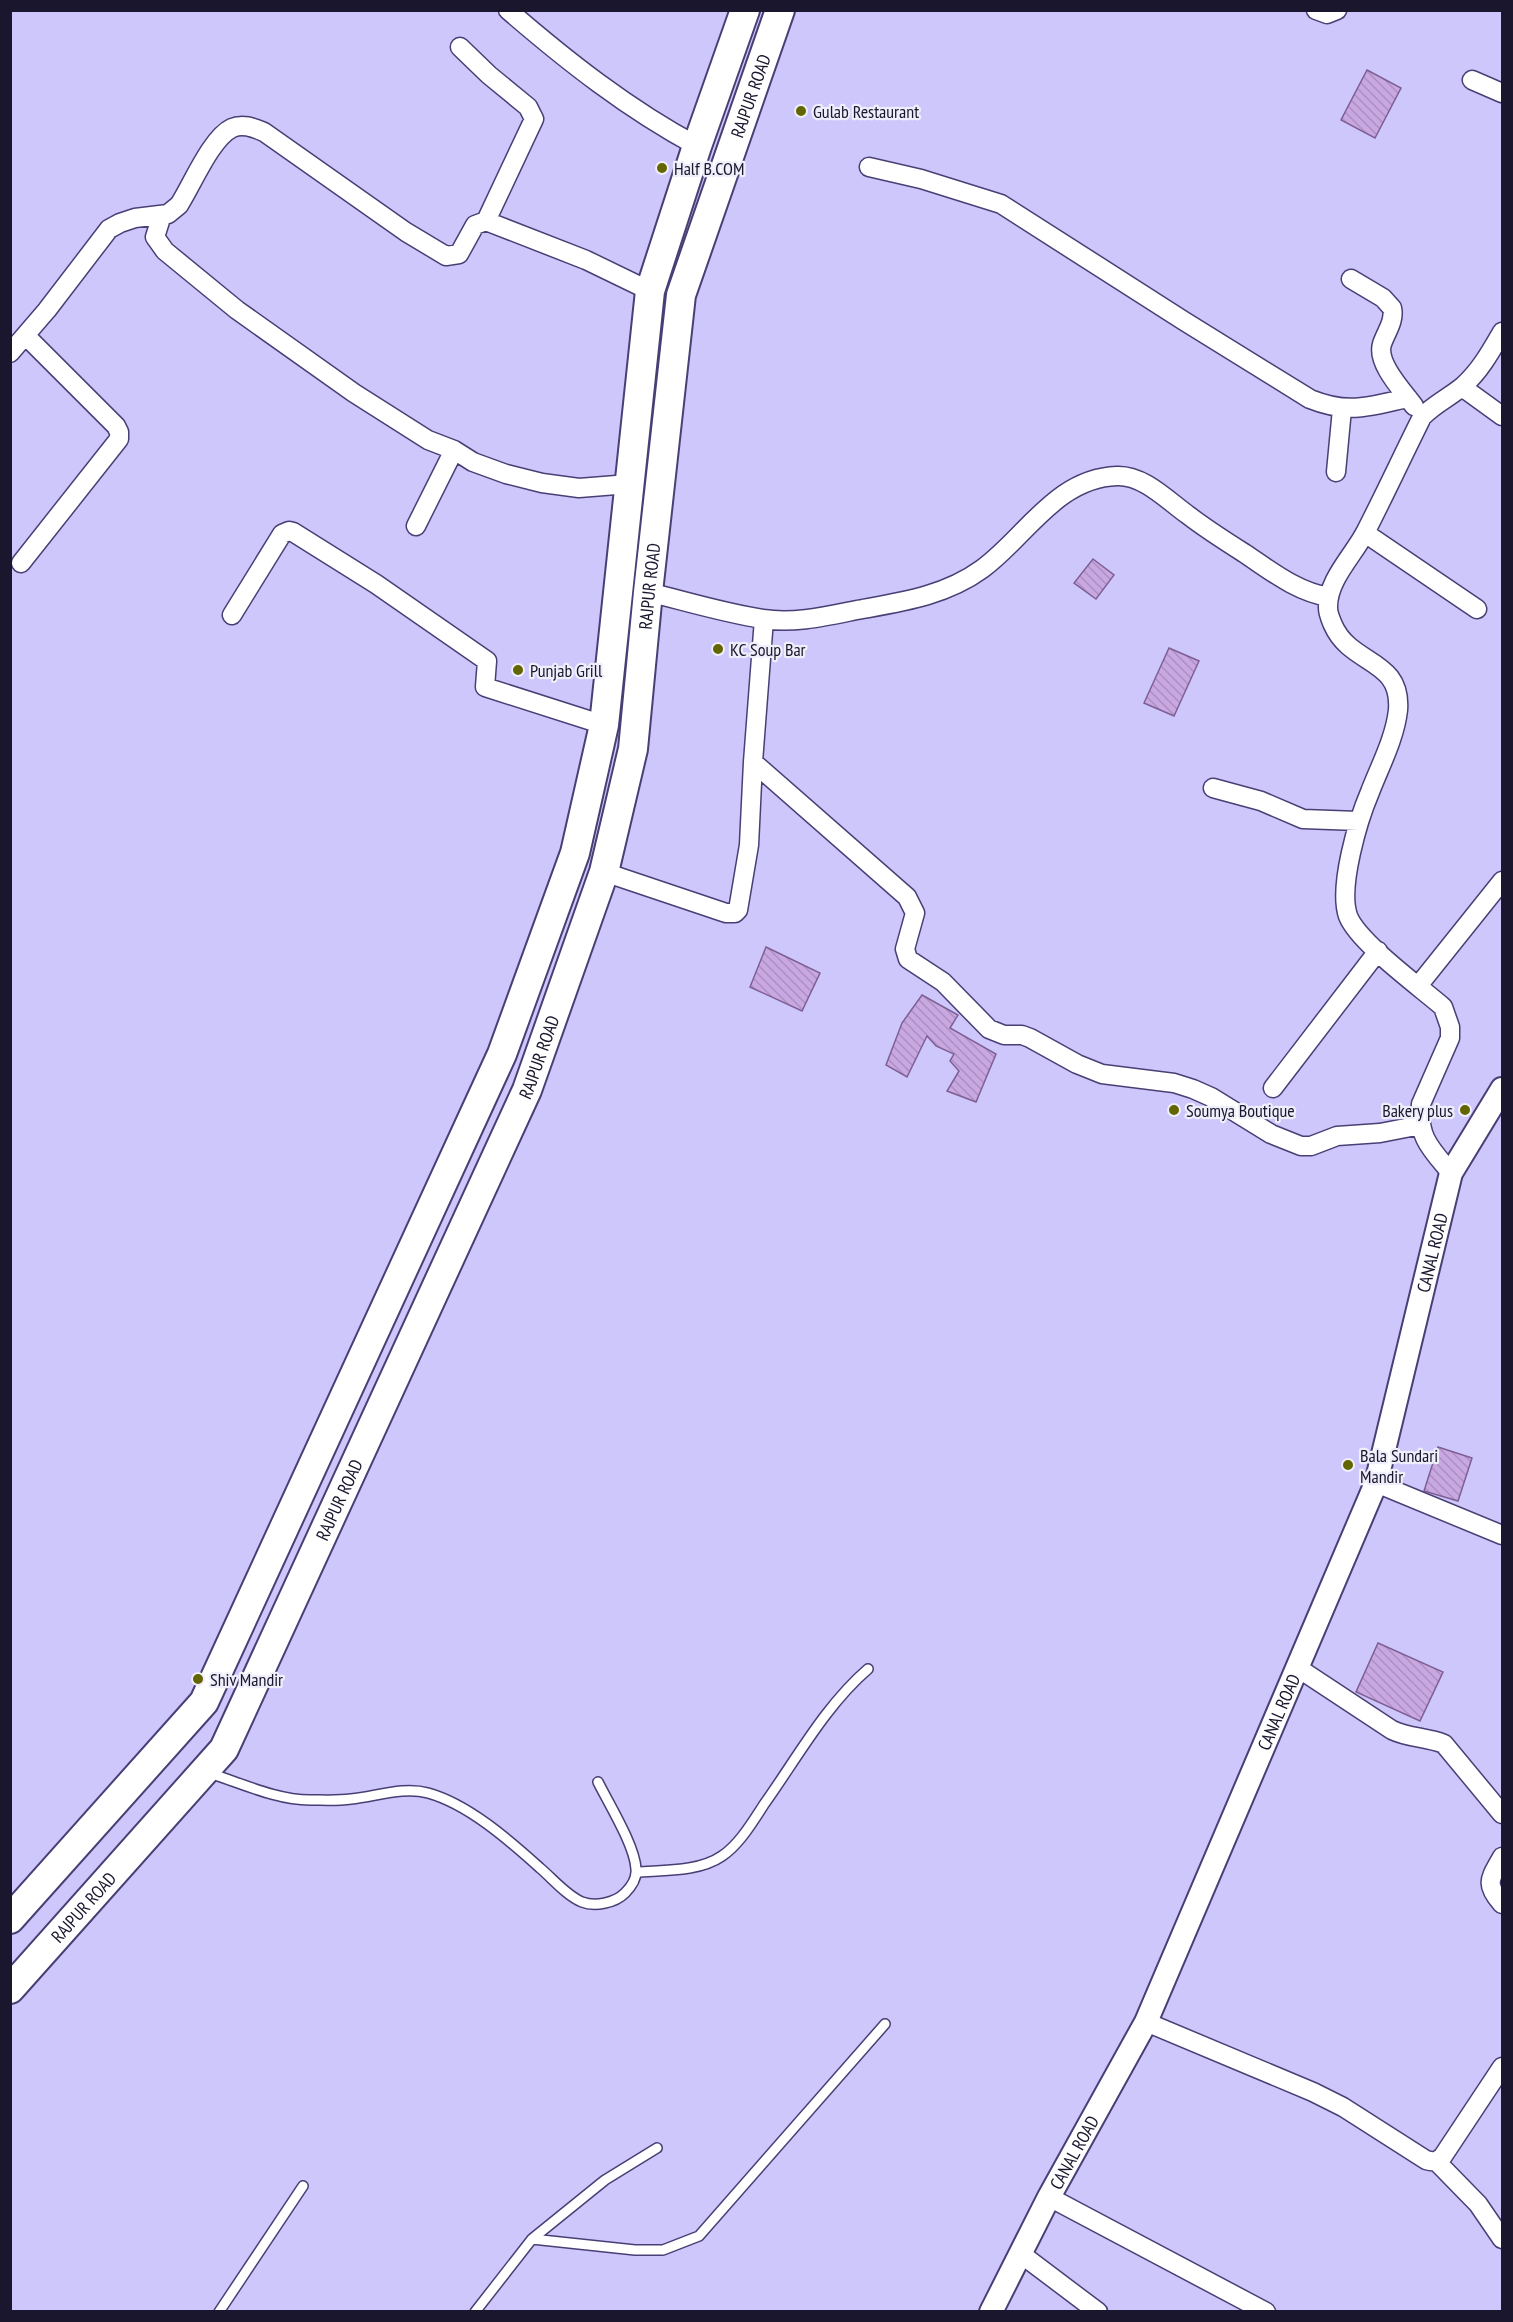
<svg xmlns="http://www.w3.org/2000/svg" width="1513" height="2322" font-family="'PT Sans Narrow',sans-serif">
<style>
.building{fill:url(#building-back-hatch);stroke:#7e5f94;stroke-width:1.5}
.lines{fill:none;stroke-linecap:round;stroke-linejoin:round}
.service-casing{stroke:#493f75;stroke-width:12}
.minor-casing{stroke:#493f75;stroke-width:21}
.tertiary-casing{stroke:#493f75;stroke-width:26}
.primary-casing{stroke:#493f75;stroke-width:32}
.service{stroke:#fff;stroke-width:9}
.minor{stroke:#fff;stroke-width:18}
.tertiary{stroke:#fff;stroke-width:22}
.primary{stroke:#fff;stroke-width:28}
.poi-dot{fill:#636500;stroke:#efeefb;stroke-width:2}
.labels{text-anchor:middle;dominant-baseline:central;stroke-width:4.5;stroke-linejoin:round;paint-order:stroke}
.street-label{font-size:18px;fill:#1a162d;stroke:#efeefb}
.poi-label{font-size:18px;fill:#1a162d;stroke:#efeefb;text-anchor:start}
</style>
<defs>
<pattern id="building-back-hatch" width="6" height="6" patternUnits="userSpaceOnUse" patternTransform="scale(1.5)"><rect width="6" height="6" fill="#c9a8e2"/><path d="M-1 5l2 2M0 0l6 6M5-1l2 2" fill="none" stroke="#ac90c2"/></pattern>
</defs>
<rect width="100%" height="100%" fill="#cec7fb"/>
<!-- building -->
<path class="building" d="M 1367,70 L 1401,88 L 1375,138 L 1341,120 Z
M 1093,559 L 1114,575 L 1096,599 L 1074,583 Z
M 1169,648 L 1199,661 L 1174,716 L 1144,703 Z
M 766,947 L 820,973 L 802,1011 L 750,987 Z
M 922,995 L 958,1015 L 950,1028 L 996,1054 L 976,1102 L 947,1091 L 959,1071 L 950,1061 L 954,1054 L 936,1046 L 927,1036 L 907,1077 L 886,1065 L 902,1023 Z
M 1438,1447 L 1472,1458 L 1458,1501 L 1424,1491 Z
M 1378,1643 L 1443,1672 L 1420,1721 L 1356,1692 Z"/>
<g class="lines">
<!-- service casing -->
<g class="service-casing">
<path id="service" d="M 209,1773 C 241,1783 276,1800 310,1800 C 323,1800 337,1801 351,1799 C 375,1797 403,1786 428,1793 C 468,1804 509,1840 540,1868 C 553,1879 567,1896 582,1902 C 595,1907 615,1903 625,1893 C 631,1887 637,1878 636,1869 C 635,1846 609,1804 598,1782
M 637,1872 C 663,1870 699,1872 722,1856 C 740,1844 753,1821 765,1803 C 797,1758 826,1705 868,1669
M 532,2239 L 635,2250 L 663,2250 L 699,2236 L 885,2024
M 219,2312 L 303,2186
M 475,2312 L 532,2239 L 605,2180 L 657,2148"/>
</g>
<!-- minor casing -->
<g class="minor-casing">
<path id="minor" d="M 508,10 C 567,61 628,109 697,146
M 1316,10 L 1327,14 L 1337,10
M 460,47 L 489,75 L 528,107 L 534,119 L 486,221
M 1472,80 L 1502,93
M 869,167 L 921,179 L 1001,204 L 1184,321 L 1310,399 C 1350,415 1368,406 1408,398
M 162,215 L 155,237 L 165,251 L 237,310 L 354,393 L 428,440 L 454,450 L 473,462 L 506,474 L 542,483 L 579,488 L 629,484
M 1351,279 L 1383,298 L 1392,308 C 1395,321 1386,332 1382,344 C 1376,363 1403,391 1414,406
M 10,353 L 47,310 L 109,229 L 120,223 L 135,218 L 168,214 L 179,205 C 192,185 211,138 232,128 C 243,123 254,128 264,132 L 406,232 L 446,256 L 459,254 L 475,225 L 486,221 L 586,260 L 650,291
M 1462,387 L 1502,416
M 1336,472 L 1342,409
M 416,526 L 454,450
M 1365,533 L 1477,609
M 21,563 L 119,439 L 119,432 L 116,426 L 26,336
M 648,592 C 685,601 724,613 763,619 C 794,624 827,616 857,610 C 901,602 945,596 982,569 C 1026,537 1056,478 1117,476 C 1144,475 1168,501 1188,515 C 1206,529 1225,541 1244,553 C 1271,571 1297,592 1329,597
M 232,615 L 282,534 L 289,531 L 293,532 L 376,584 L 487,661 L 485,687 L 604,725
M 753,762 L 907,897 L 915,913 L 905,949 L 908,959 L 943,982 L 989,1029 L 1004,1035 L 1022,1035 L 1030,1038 L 1077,1064 L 1102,1074 L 1174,1083 L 1193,1089 L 1211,1097 L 1271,1134 L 1301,1146 L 1311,1146 L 1337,1136 L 1380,1133 L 1421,1125
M 1213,788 L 1261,801 L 1303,819 L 1358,821
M 604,872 L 726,913 L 735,913 L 738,910 L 749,845 L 753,762 L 764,619
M 1418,986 L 1502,881
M 1273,1088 L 1378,951
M 1451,1173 C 1431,1149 1417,1137 1421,1104 L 1450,1038 L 1450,1027 L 1443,1007 C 1420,987 1358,942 1348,916 C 1338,887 1358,820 1370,792 C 1380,766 1395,738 1398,710 C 1402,658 1351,666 1333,625 C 1331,620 1328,614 1328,608 C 1327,580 1354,555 1366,531 C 1385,494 1403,455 1422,417 C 1434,404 1450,397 1463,386 C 1480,371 1491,351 1502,332
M 1376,1483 L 1502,1535
M 1298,1668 L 1392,1730 C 1408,1738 1427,1737 1444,1744 L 1502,1814
M 1502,1857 C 1490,1879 1484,1883 1502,1904
M 1146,2022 L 1313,2092 L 1343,2107 L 1426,2160 C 1433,2162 1437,2162 1443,2156 L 1502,2067
M 1436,2161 L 1478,2204 L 1502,2239
M 1049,2197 L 1266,2312
M 1021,2254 L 1098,2312"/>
</g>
<!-- tertiary casing -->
<g class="tertiary-casing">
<g id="tertiary">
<path id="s1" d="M 991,2312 L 1049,2197 L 1146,2022 L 1376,1483 L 1451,1173 L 1502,1089"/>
</g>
</g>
<!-- primary casing -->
<g class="primary-casing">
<g id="primary">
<path d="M 10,1919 L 204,1702 L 502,1054 L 575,853 L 604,725 L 650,291 L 697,146 L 745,10"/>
<path id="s2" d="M 10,1989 L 224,1749 L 527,1090 L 604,872 L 633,749 L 648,592 L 681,295 L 780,10"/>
</g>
</g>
<!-- service -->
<use href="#service" class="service"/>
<!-- minor -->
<use href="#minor" class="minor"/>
<!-- tertiary -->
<use href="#tertiary" class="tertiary"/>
<!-- primary -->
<use href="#primary" class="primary"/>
</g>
<!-- markers -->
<g class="poi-dot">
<circle cx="801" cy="111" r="6"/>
<circle cx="662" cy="168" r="6"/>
<circle cx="718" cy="649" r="6"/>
<circle cx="518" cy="670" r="6"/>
<circle cx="1174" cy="1110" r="6"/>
<circle cx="1465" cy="1110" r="6"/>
<circle cx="1348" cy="1465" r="6"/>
<circle cx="198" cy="1679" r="6"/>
</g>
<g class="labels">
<!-- street labels -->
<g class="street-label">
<text stroke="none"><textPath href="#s2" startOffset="2072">RAJPUR ROAD</textPath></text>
<text stroke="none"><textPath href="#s2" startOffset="1568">RAJPUR ROAD</textPath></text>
<text stroke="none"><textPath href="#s2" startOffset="1082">RAJPUR ROAD</textPath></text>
<text stroke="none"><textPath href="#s1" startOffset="1152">CANAL ROAD</textPath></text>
<text stroke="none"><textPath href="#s2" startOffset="596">RAJPUR ROAD</textPath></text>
<text stroke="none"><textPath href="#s1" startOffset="666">CANAL ROAD</textPath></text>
<text stroke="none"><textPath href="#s2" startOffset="110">RAJPUR ROAD</textPath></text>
<text stroke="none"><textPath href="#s1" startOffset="180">CANAL ROAD</textPath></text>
</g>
<!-- poi labels -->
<g class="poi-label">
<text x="813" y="111">Gulab Restaurant</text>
<text x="674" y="168">Half B.COM</text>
<text x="730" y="649">KC Soup Bar</text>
<text x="530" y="670">Punjab Grill</text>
<text x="1186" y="1110">Soumya Boutique</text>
<text x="1453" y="1110" text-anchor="end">Bakery plus</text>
<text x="1360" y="1455">Bala Sundari<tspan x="1360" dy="21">Mandir</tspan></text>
<text x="210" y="1679">Shiv Mandir</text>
</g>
</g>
<!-- border -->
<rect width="1513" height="2322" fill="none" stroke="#1a162d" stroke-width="24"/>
</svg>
